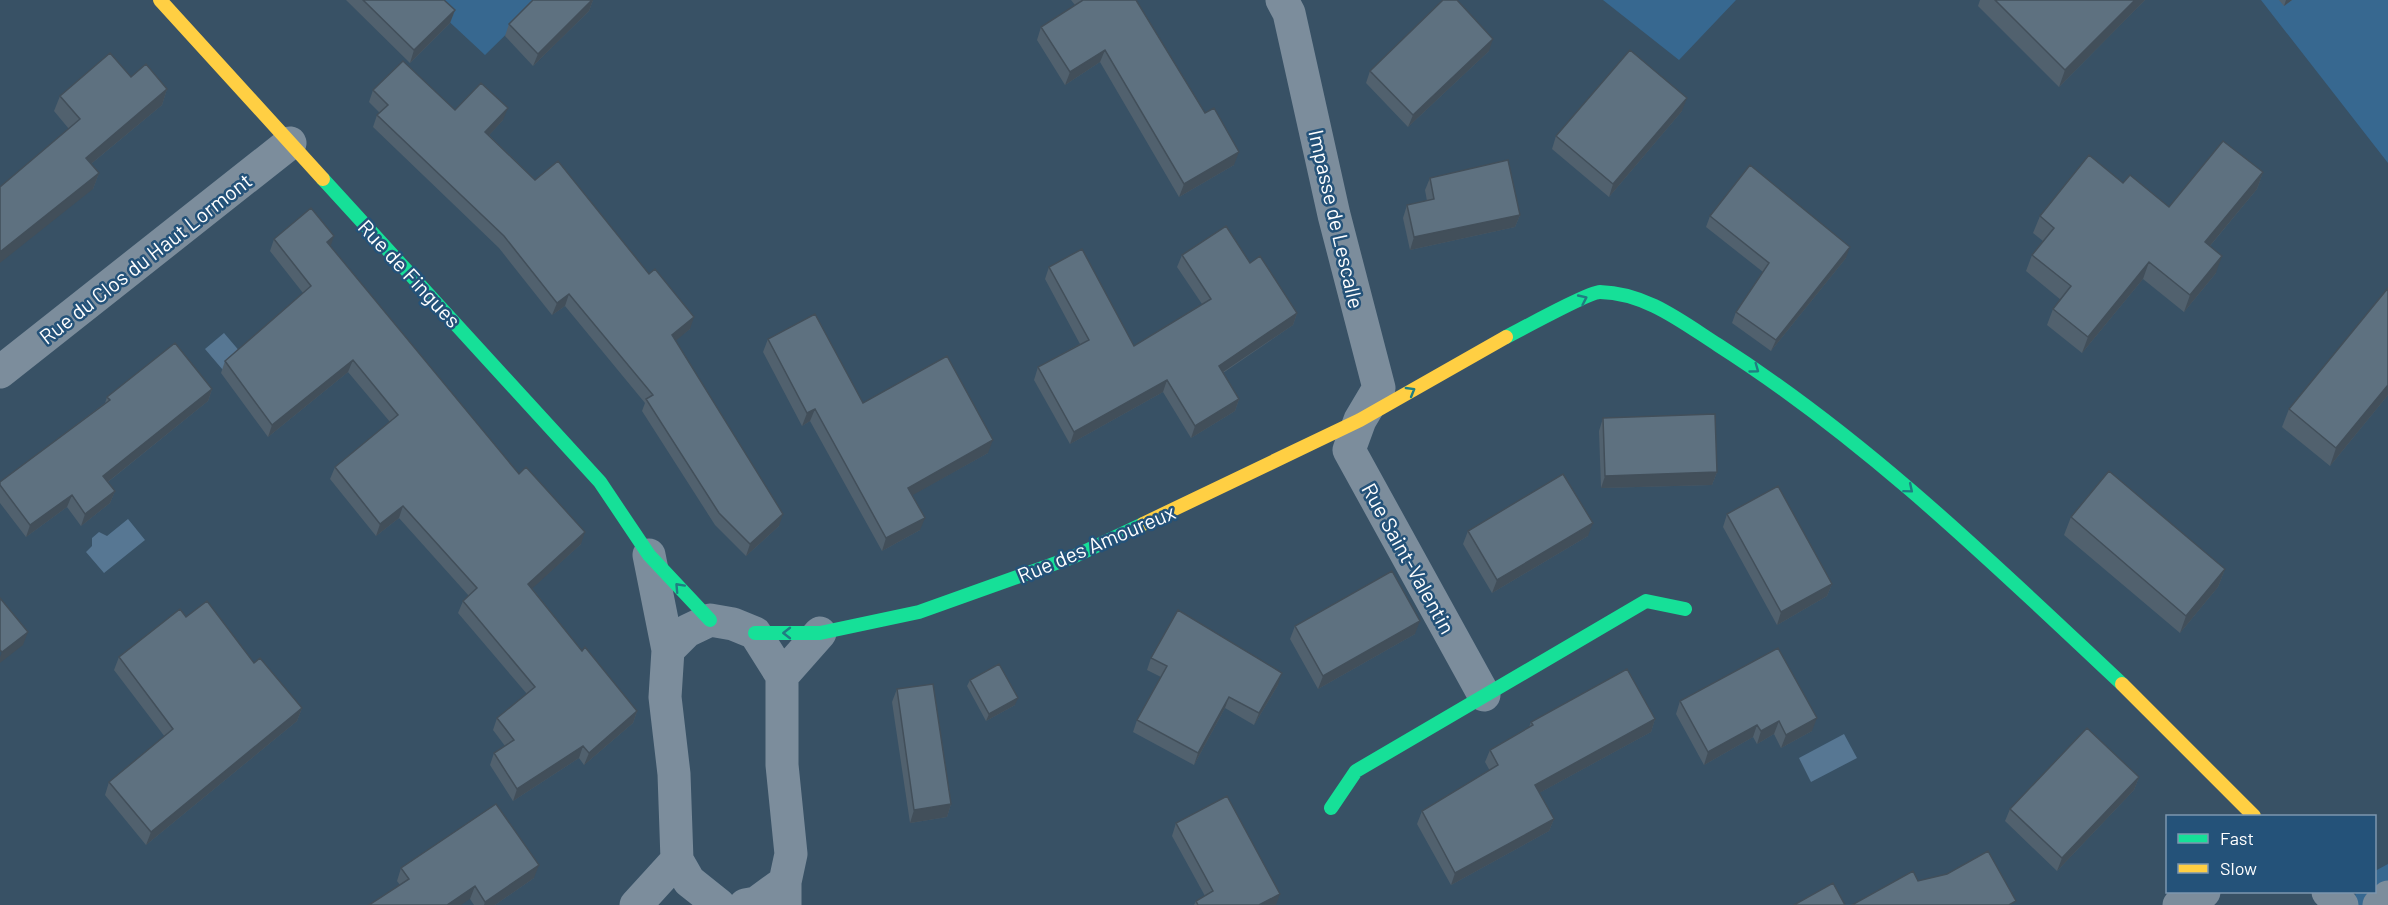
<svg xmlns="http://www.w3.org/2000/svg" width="2388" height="905" font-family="Barlow,sans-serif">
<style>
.green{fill:#376890}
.water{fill:#577793}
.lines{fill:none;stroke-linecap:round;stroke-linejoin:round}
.street{stroke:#7c8d9c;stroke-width:33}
.fast{stroke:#16e098;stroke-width:14}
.slow{stroke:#ffcf43;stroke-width:14}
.wall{fill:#51616e}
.shaded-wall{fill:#424f5a}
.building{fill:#5e7180;stroke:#424f5a;stroke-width:1.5}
.oneway{stroke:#207d82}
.labels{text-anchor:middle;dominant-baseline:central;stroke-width:5;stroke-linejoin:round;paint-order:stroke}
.street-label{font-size:21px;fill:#fff;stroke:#245279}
</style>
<rect width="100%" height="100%" fill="#385165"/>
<!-- green -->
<path class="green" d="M 426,0 L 541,0 L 485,55 Z
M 1603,0 L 1736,0 L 1679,60 Z
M 2261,0 L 2388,0 L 2388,163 Z
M 2388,864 L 2388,905 L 2353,905 L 2356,892 L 2374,892 L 2375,871 Z"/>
<!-- water -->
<path class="water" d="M 224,333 L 259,374 L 240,390 L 205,349 Z
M 128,519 L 145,540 L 104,573 L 86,552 L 92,546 L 92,538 L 99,532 L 107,536 Z
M 1844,734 L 1857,758 L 1811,782 L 1799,758 Z"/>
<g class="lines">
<!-- street -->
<path class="street" d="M 1282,0 L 1289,13 L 1334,215 L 1379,388 L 1360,420 L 1349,450 L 1484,695
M 0,372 L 290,143
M 649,555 L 668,650 L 665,697 L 674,774 L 677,860 L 689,881 L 719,905
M 668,650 L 687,631 L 710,620 L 733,624 L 755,633 L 782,676 L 782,765 L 791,854 L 785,882 L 785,905
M 782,676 L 820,633
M 2328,892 L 2342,905
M 636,905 L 677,860
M 745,905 L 756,903 L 785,882
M 2179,905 L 2204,892
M 2379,905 L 2388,897"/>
<!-- fast -->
<path class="fast" d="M 323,179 L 600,482 L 649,555 L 710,620
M 1506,337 C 1520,330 1589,292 1600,292 C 1646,293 1682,322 1718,345 C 1867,440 1994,564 2122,684
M 755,633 L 820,633 L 919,612 L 1073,557 L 1143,524
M 1331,808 L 1356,771 L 1646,601 L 1685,609"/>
<!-- slow -->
<path class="slow" d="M 160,0 L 323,179
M 1143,524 L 1360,420 L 1506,337
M 2122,684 L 2254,816"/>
</g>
<!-- wall -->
<path class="wall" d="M 346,0 L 444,0 L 455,10 L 450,23 L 410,63 Z
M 533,0 L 593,0 L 589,11 L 533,66 L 505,36 L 509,24 Z
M 1071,0 L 1136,0 L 1234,165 L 1179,197 L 1100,62 L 1065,85 L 1037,40 L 1041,27 L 1075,5 Z
M 1980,0 L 2145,0 L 2059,87 L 1978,6 Z
M 2279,0 L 2292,0 L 2284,6 Z
M 1489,51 L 1408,127 L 1366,83 L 1370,71 Z
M 131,77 L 167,89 L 162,105 L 91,164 L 99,173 L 93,189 L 69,129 L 54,111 L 60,96 Z
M 373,90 L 455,110 L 503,120 L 489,135 L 690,329 L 675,340 L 779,526 L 746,556 L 715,525 L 642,411 L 645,403 L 565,306 L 552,315 L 499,248 L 373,127 L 377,115 L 380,113 L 369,102 Z
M 1682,111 L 1609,197 L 1552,149 L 1556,136 Z
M 2263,172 L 2257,189 L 2210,246 L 2216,273 L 2184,312 L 2143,279 L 2082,353 L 2047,325 L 2053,309 L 2061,300 L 2026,271 L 2032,255 L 2043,241 L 2033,233 L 2040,216 L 2123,183 L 2169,207 Z
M 1430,178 L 1520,215 L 1515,227 L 1410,250 L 1403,218 L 1407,205 L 1427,201 L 1425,190 Z
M 1710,216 L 1846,258 L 1771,351 L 1732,323 L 1736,312 L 1763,272 L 1706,227 Z
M 274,239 L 330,246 L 519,474 L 581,544 L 532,588 L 582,651 L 637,711 L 633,723 L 584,765 L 579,758 L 513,801 L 490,765 L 494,753 L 505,746 L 493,730 L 497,718 L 527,694 L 458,613 L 463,601 L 469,596 L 399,518 L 376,536 L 330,479 L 335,467 L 390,422 L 348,372 L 268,437 L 221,373 L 225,361 L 303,293 L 270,251 Z
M 1182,255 L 1250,263 L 1297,313 L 1293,325 L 1223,373 L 1239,399 L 1235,411 L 1191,438 L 1163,392 L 1070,444 L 1034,380 L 1038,367 L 1080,344 L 1045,279 L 1049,267 L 1134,346 L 1202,304 L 1177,267 Z
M 768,339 L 863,403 L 988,453 L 912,495 L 920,530 L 882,551 L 810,421 L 802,426 L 763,352 Z
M 212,389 L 208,401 L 108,482 L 115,491 L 110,503 L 81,526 L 67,507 L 26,537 L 0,503 L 0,482 L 105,403 L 107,397 Z
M 2388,395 L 2330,466 L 2282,427 L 2289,409 Z
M 1603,418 L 1717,472 L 1712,485 L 1601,488 L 1599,431 Z
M 1727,514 L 1832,584 L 1827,596 L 1777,625 L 1723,527 Z
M 2071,517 L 2225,569 L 2218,587 L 2180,633 L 2064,535 Z
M 1468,531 L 1588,536 L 1492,593 L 1463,544 Z
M 186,617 L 254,663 L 302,708 L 297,721 L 146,845 L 105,795 L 109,782 L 165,737 L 114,670 L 119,657 Z
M 1295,626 L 1415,634 L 1318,689 L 1290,639 Z
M 1778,648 L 1812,731 L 1781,748 L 1774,734 L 1757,744 L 1753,737 L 1704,765 L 1676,714 L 1680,701 Z
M 1151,658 L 1278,685 L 1254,725 L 1225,708 L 1194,765 L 1133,732 L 1137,720 L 1161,677 L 1147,670 Z
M 970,680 L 1015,705 L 986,721 L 967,686 Z
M 897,689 L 951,804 L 947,817 L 910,823 L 892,702 Z
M 1655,719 L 1651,732 L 1539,793 L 1554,819 L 1549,831 L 1451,885 L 1417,824 L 1422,811 L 1490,771 L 1485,762 L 1490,750 L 1529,727 L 1531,722 Z
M 2139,777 L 2134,790 L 2057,871 L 2005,821 L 2010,809 Z
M 1176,823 L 1276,905 L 1194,905 L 1196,901 L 1205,896 L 1172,836 Z
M 401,868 L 534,878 L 495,905 L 474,905 L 470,899 L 400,885 L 397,881 Z"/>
<!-- shaded-wall -->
<path class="shaded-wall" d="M 592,0 L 593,0 L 589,11 L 533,66 L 538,54 Z
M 2135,0 L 2145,0 L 2059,87 L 2065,70 Z
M 2286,0 L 2292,0 L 2284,6 Z
M 455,10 L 450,23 L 410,63 L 414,50 Z
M 1493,39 L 1489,51 L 1408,127 L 1413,115 Z
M 1105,50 L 1100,62 L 1065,85 L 1070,72 Z
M 167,89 L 162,105 L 80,173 L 86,158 Z
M 1687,98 L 1682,111 L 1609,197 L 1613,184 Z
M 508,108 L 503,120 L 481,144 L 485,132 Z
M 1239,152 L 1234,165 L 1179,197 L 1184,184 Z
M 2263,172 L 2257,189 L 2199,259 L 2205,242 Z
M 99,173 L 93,189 L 0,263 L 0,252 Z
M 1520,215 L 1515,227 L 1410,250 L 1414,237 Z
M 334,236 L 330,248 L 327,242 Z
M 1850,247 L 1846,258 L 1771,351 L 1776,340 Z
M 2222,256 L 2216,273 L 2184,312 L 2190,295 Z
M 2149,262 L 2143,279 L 2082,353 L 2088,337 Z
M 569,294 L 565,306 L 552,315 L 557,303 Z
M 1297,313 L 1293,325 L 1214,378 L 1219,366 Z
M 694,317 L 690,329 L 668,347 L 672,335 Z
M 353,360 L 348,372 L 268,437 L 272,425 Z
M 1167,380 L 1163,392 L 1070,444 L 1074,432 Z
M 2388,385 L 2388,395 L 2330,466 L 2336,448 Z
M 212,389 L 208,401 L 99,489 L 103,476 Z
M 1239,399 L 1235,411 L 1191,438 L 1195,426 Z
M 815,409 L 810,421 L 802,426 L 807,413 Z
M 993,440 L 988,453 L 904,500 L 908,488 Z
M 1717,472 L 1712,485 L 1601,488 L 1605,476 Z
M 115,491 L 110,503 L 81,526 L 85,514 Z
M 72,495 L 67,507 L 26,537 L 30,525 Z
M 403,506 L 399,518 L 376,536 L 380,524 Z
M 783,514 L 779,526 L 746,556 L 750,544 Z
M 925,518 L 920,530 L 882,551 L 886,538 Z
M 1593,523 L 1588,536 L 1492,593 L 1497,580 Z
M 585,532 L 581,544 L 524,596 L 528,584 Z
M 2225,569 L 2218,587 L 2180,633 L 2186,616 Z
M 1832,584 L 1827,596 L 1777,625 L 1781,612 Z
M 1420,621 L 1415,634 L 1318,689 L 1323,676 Z
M 28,632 L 23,645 L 0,663 L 0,657 L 2,652 Z
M 1282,673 L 1278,685 L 1254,725 L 1259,713 Z
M 1229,697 L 1225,708 L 1194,765 L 1198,753 Z
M 1018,698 L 1015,705 L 986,721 L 989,714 Z
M 302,708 L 297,721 L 146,845 L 151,832 Z
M 637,711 L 633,723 L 584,765 L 589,753 Z
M 1817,718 L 1812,731 L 1781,748 L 1786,735 Z
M 1655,719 L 1651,732 L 1530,798 L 1535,785 Z
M 1779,721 L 1774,734 L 1757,744 L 1761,731 Z
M 1757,725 L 1753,737 L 1704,765 L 1708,752 Z
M 583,746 L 579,758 L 513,801 L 517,789 Z
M 2139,777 L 2134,790 L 2057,871 L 2062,858 Z
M 951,804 L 947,817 L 910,823 L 914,810 Z
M 1554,819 L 1549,831 L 1451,885 L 1455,873 Z
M 539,865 L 534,878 L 495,905 L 484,905 L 485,902 Z
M 475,886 L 470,899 L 461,905 L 447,905 Z
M 1280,894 L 1276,905 L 1259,905 Z"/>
<!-- building -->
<path class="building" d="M 363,0 L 444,0 L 455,10 L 414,50 Z
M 533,0 L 592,0 L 538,54 L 509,24 Z
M 1083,0 L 1136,0 L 1205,113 L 1214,108 L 1239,152 L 1184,184 L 1105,50 L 1070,72 L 1041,27 Z
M 1443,0 L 1457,0 L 1493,39 L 1413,115 L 1370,71 Z
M 1995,0 L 2135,0 L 2065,70 Z
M 1630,50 L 1687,98 L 1613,184 L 1556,136 Z
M 110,53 L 131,77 L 146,64 L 167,89 L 86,158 L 99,173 L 0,252 L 0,187 L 80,119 L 60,96 Z
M 403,61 L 455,110 L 481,83 L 508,108 L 485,132 L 535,180 L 558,161 L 649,274 L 655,269 L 694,317 L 672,335 L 783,514 L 750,544 L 719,513 L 646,399 L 653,395 L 569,294 L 557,303 L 504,236 L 377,115 L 388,105 L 373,90 Z
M 2223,141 L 2263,172 L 2205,242 L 2222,256 L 2190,295 L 2149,262 L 2088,337 L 2053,309 L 2071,286 L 2032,255 L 2054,228 L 2040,216 L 2089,155 L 2123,183 L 2130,175 L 2169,207 Z
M 1508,160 L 1520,215 L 1414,237 L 1407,205 L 1434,199 L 1430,178 Z
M 1750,165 L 1850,247 L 1776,340 L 1736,312 L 1769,263 L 1710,216 Z
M 311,208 L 334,236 L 327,242 L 519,474 L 526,467 L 585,532 L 528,584 L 582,651 L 585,647 L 637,711 L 589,753 L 583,746 L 517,789 L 494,753 L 514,740 L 497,718 L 535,687 L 463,601 L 477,588 L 403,506 L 380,524 L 335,467 L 398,415 L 353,360 L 272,425 L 225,361 L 311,286 L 274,239 Z
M 1226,226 L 1250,263 L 1260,256 L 1297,313 L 1219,366 L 1239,399 L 1195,426 L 1167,380 L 1074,432 L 1038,367 L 1089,340 L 1049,267 L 1082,249 L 1134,346 L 1211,299 L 1182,255 Z
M 2388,288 L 2388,385 L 2336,448 L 2289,409 Z
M 815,314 L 863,403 L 947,356 L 993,440 L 908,488 L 925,518 L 886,538 L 815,409 L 807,413 L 768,339 Z
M 175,343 L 212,389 L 103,476 L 115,491 L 85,514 L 72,495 L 30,525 L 0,485 L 0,482 L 110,400 L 107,397 Z
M 1715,414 L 1717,472 L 1605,476 L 1603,418 Z
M 2109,471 L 2225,569 L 2186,616 L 2071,517 Z
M 1563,474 L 1593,523 L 1497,580 L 1468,531 Z
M 1778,486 L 1832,584 L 1781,612 L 1727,514 Z
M 1392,571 L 1420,621 L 1323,676 L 1295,626 Z
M 0,598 L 28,632 L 2,652 L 0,650 Z
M 207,601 L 254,663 L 260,658 L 302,708 L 151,832 L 109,782 L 173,729 L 119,657 L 180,609 L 186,617 Z
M 1178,610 L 1282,673 L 1259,713 L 1229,697 L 1198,753 L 1137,720 L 1167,666 L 1151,658 Z
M 1778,648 L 1817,718 L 1786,735 L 1779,721 L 1761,731 L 1757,725 L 1708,752 L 1680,701 Z
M 999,664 L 1018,698 L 989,714 L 970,680 Z
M 1627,669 L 1655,719 L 1535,785 L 1554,819 L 1455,873 L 1422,811 L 1498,765 L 1490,750 L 1533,725 L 1531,722 Z
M 933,684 L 951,804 L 914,810 L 897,689 Z
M 2087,728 L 2139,777 L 2062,858 L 2010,809 Z
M 1227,796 L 1280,894 L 1259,905 L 1198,905 L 1196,901 L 1213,891 L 1176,823 Z
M 496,804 L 539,865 L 485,902 L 475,886 L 447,905 L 369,905 L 409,879 L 401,868 Z
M 1988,851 L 2016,901 L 2009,905 L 1852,905 L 1913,871 L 1918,881 L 1947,874 Z
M 1833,883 L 1845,905 L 1794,905 Z"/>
<!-- one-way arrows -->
<defs><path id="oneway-chevron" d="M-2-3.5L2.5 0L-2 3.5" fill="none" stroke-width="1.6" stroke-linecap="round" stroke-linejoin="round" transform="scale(1.5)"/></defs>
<g class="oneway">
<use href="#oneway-chevron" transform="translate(1583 299) rotate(-25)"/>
<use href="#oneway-chevron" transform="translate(1755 369) rotate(36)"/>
<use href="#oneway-chevron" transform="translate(1411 391) rotate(-30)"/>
<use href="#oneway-chevron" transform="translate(1909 489) rotate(40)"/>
<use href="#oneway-chevron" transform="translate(679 587) rotate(-133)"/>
<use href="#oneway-chevron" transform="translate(787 633) rotate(180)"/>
</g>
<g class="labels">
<!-- street labels -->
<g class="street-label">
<text transform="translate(1337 219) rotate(77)">Impasse de Lescalle</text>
<text transform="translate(145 258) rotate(-38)">Rue du Clos du Haut Lormont</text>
<text transform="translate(410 273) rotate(47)">Rue de Fingues</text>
<text transform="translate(1096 543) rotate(-23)">Rue des Amoureux</text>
<text transform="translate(1409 558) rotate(61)">Rue Saint-Valentin</text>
</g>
</g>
<!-- legend -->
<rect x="2166" y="815" width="210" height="78" fill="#245279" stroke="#7c97af" stroke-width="1.5"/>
<rect x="2178" y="834" width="30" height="9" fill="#16e098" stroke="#7c97af" stroke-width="1.5"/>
<text x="2220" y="845" font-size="18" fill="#ffffff">Fast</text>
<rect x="2178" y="864" width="30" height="9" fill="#ffcf43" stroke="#7c97af" stroke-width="1.5"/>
<text x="2220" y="875" font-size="18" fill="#ffffff">Slow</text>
</svg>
